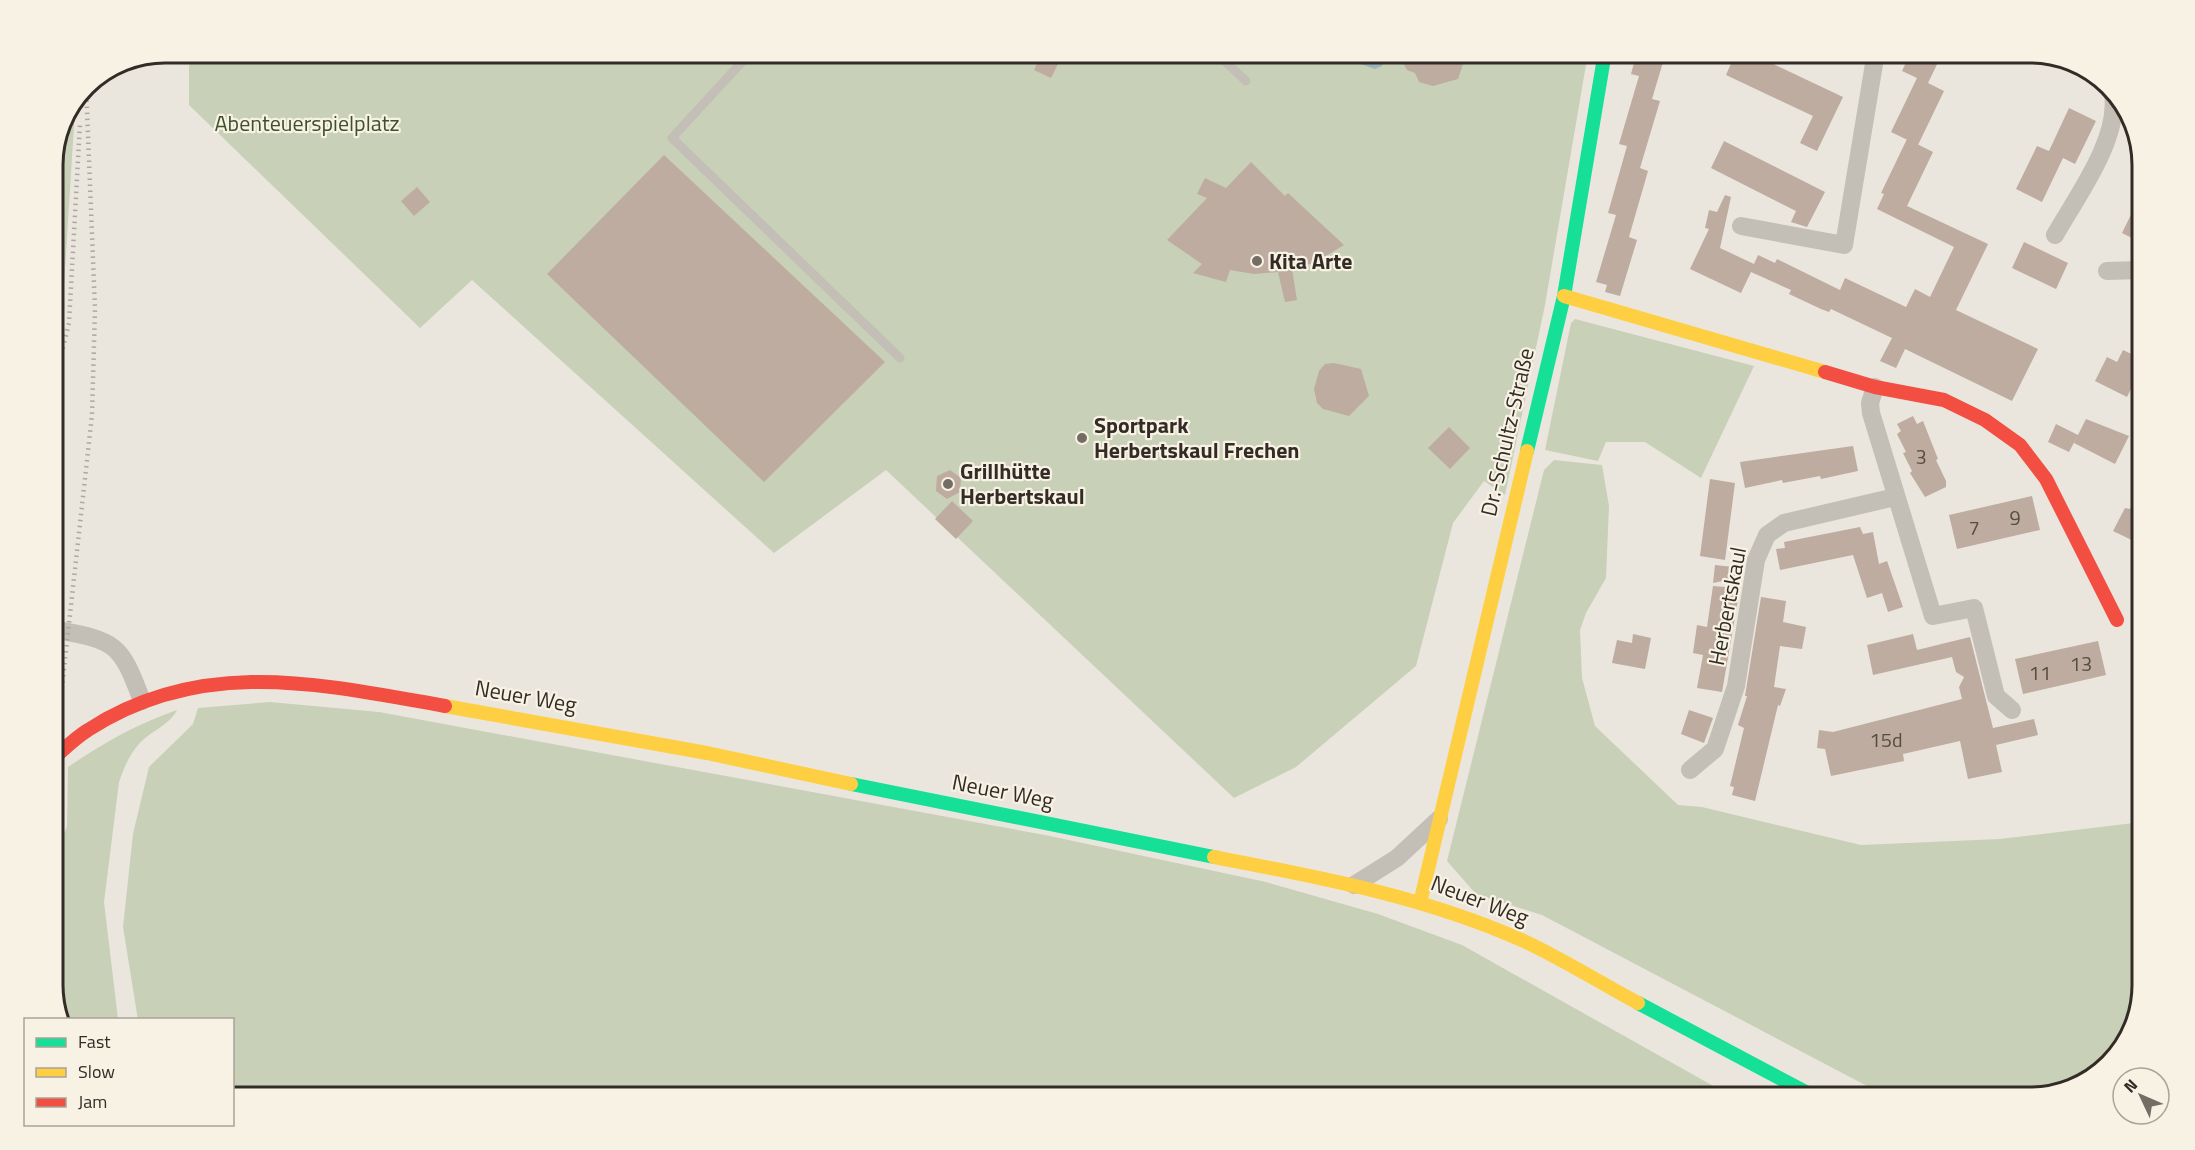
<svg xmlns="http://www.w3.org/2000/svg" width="2195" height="1150" font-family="'Titillium Web',sans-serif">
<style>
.green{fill:#c8d0b8}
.water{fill:#9ab6bb}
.building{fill:#bdac9f}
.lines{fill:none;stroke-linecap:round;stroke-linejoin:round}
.lane{stroke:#c3beb6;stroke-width:9}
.street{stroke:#c3beb6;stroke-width:18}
.fast{stroke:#16e098;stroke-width:14}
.slow{stroke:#ffcf43;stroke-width:14}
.jam{stroke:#f24e42;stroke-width:14}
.rail{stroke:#aba7a1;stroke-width:4.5;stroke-dasharray:1.5 4.5;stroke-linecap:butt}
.poi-dot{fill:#736d66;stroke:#f8f2e4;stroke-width:2}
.labels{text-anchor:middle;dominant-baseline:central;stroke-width:4.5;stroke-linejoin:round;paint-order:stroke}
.number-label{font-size:20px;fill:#564c44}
.park-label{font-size:22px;fill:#3d512a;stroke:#f8f2e4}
.poi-label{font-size:22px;font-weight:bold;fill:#332c26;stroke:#f8f2e4;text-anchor:start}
.street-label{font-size:22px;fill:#332c26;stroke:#f8f2e4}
.rim{fill:none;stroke:#332c26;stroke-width:3}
</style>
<rect width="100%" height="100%" fill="#eae6de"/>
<!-- green -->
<path class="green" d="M 198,52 L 1588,53 L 1545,305 L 1505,495 L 1484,481 L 1453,523 L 1416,666 L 1296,767 L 1234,798 L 886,470 L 774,553 L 472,280 L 420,328 L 189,105 L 189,66 Z
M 75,110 L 61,333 L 53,365 L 53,158 Z
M 1575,319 L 1754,366 L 1701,478 L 1645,442 L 1606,442 L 1598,461 L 1545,450 L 1571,323 Z
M 1554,460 L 1602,465 L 1609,506 L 1606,578 L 1586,613 L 1580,630 L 1582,678 L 1595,726 L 1678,805 L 1702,807 L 1861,845 L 2000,839 L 2142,822 L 2142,985 L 2131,1035 L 2092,1079 L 2030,1097 L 1888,1097 L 1542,915 L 1476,894 L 1447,861 L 1544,470 Z
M 270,702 L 379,712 L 1045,835 L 1266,882 L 1378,914 L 1462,945 L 1733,1097 L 233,1097 L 232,1020 L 138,1020 L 123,927 L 133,834 L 149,767 L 193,724 L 198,708 Z
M 177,710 C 169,726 150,731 139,744 C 129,755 124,768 119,782 L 104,902 L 118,1019 L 62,1019 L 53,992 L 53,856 L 67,827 L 68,767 C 103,743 137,724 177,710 Z"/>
<!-- water -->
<path class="water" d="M 1358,53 L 1385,53 L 1385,54 L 1382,66 L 1375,69 L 1355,62 Z"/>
<!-- building -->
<path class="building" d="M 1042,52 L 1064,52 L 1051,78 L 1034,70 Z
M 1405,52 L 1467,52 L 1458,79 L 1433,86 L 1419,82 L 1415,73 L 1407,70 L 1402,61 Z
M 1637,52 L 1666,52 L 1652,99 L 1660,101 L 1640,168 L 1648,171 L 1629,237 L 1637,240 L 1620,296 L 1605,292 L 1607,285 L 1596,282 L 1616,215 L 1608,213 L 1627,146 L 1619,144 L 1639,76 L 1631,74 Z
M 1736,52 L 1748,52 L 1843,97 L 1817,151 L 1800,143 L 1813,116 L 1726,75 Z
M 1911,52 L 1943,52 L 1928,83 L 1924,81 L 1944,91 L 1918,145 L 1891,132 L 1917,78 L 1902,71 Z
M 2069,108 L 2096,121 L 2075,164 L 2063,158 L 2042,202 L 2016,189 L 2037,146 L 2049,151 Z
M 1907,139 L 1933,152 L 1907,206 L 1988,244 L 1956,310 L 2038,349 L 2012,401 L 1905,349 L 1896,368 L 1880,361 L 1892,338 L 1831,309 L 1829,312 L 1821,309 L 1789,294 L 1791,290 L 1751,272 L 1741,293 L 1690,269 L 1709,229 L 1705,228 L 1709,210 L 1717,212 L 1725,195 L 1731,197 L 1720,248 L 1754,264 L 1758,255 L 1775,263 L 1777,259 L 1840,290 L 1845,278 L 1906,307 L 1915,289 L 1930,297 L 1954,247 L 1877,209 L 1884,194 L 1881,193 Z
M 1724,141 L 1825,192 L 1807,227 L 1791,222 L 1796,211 L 1711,168 Z
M 664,155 L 885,362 L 764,482 L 547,274 Z
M 1251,162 L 1285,196 L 1288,193 L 1344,245 L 1316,262 L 1292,269 L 1297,300 L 1285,302 L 1278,272 L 1254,274 L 1230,270 L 1226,282 L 1193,273 L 1202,264 L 1167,240 L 1207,198 L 1197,194 L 1205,178 L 1226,188 Z
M 417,187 L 430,202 L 414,216 L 401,201 Z
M 2142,192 L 2142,243 L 2122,233 Z
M 2024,242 L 2068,263 L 2056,289 L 2012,268 Z
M 2123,350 L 2142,359 L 2142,366 L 2127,397 L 2095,381 L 2107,357 L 2117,362 Z
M 1334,363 L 1361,369 L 1369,396 L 1349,416 L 1323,409 L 1317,403 L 1314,389 L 1319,371 L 1325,364 Z
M 1913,416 L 1917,424 L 1923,421 L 1938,459 L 1936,460 L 1946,481 L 1946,487 L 1925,497 L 1910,473 L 1912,471 L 1903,453 L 1906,452 L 1897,434 L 1901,431 L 1897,424 Z
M 2086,419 L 2129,436 L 2115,464 L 2074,443 Z
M 2056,424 L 2078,435 L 2069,452 L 2048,442 Z
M 1449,427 L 1470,448 L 1450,469 L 1428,448 Z
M 1853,446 L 1858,471 L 1821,479 L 1820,476 L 1783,483 L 1782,480 L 1745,488 L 1740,462 Z
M 950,470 L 961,478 L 960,492 L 947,499 L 936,491 L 937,476 Z
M 1710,479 L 1735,483 L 1725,560 L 1700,556 Z
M 2142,484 L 2142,545 L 2113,531 L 2125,508 L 2130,509 Z
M 2032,496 L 2040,530 L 1957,549 L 1949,515 Z
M 952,501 L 973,521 L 956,539 L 935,519 Z
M 1860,527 L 1863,534 L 1873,532 L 1879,564 L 1887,561 L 1903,607 L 1888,612 L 1882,593 L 1867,598 L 1853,555 L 1780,570 L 1776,549 L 1785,548 L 1784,542 Z
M 1715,565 L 1743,568 L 1742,577 L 1713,583 Z
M 1713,586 L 1737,588 L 1736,594 L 1739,594 L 1722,692 L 1697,688 L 1703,655 L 1693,653 L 1697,625 L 1707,627 Z
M 1761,597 L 1786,601 L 1783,622 L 1806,627 L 1802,649 L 1780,646 L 1774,687 L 1786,689 L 1780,706 L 1778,705 L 1755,801 L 1732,795 L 1734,787 L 1730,786 L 1744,728 L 1738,725 L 1747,696 L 1745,696 Z
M 1633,634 L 1651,638 L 1645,669 L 1612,663 L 1617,640 L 1632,643 Z
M 1913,634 L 1917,650 L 1970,637 L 1993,728 L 2034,719 L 2038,735 L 1996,745 L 2002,772 L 1968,779 L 1960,741 L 1903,754 L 1904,761 L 1831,776 L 1825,749 L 1817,748 L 1819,730 L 1833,732 L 1962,699 L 1959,687 L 1964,677 L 1956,672 L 1952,657 L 1873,675 L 1867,645 Z
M 2098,641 L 2106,675 L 2023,694 L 2015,659 Z
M 1689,710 L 1713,718 L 1704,743 L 1681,734 Z"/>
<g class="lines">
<!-- lane -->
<path class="lane" d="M 751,52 L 672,138 L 900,358
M 1215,52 L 1246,81"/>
<!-- street -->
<path class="street" d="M 1741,226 L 1844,245 L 1876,52
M 2055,235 C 2077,196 2120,139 2113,94
M 2107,271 L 2142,270
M 1875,387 L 1870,403 L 1871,413 L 1933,616 L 1974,608 L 1996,696 L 2012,710
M 53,629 C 115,641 120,641 142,701
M 1690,770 L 1715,749 L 1736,686 L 1756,560 L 1767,535 L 1784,523 L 1895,497
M 1354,885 L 1397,858 L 1439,819"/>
<!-- fast -->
<path class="fast" d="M 1527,451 L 1564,296 L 1605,52
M 851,784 L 1214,857
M 1638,1003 L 1815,1097"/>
<!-- slow -->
<path class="slow" d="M 1564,296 L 1825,372
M 445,706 L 707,753 L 851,784
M 1214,857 C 1319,877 1427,897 1526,942 C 1564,960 1601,983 1638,1003
M 1420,903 L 1527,451"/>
<!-- jam -->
<path class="jam" d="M 1825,372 L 1875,387 L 1944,400 L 1985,420 L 2020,445 L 2046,479 L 2117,620
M 53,759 C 64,749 75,738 88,730 C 202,656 321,684 445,706"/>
<!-- rail -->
<path class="rail" d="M 53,389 L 69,323 L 80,124
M 53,964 L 60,705 L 92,415 L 95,309 L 86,85"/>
</g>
<!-- markers -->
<g class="poi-dot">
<circle cx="1257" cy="261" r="6"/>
<circle cx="1082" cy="438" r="6"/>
<circle cx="948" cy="484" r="6"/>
</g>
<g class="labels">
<!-- number labels -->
<g class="number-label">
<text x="1921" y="456">3</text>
<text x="2015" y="517">9</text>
<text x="1974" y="527">7</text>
<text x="2081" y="663">13</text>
<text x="2040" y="672">11</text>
<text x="1886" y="739">15d</text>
</g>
<!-- park labels -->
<g class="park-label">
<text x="307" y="123">Abenteuerspielplatz</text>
</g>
<!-- poi labels -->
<g class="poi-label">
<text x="1269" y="261">Kita Arte</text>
<text x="1094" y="425">Sportpark<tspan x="1094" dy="25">Herbertskaul Frechen</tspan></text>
<text x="960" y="471">Grillhütte<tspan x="960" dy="25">Herbertskaul</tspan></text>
</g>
<!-- street labels -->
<g class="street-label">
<text transform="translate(1507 432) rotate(-77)">Dr.-Schultz-Straße</text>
<text transform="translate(1727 606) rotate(-79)">Herbertskaul</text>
<text transform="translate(526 696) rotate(10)">Neuer Weg</text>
<text transform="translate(1003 791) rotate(11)">Neuer Weg</text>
<text transform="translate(1480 900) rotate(21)">Neuer Weg</text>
</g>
</g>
<!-- crop -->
<path d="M0 0H2195V1150H0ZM165 63H2030A102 102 0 0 1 2132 165V985A102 102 0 0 1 2030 1087H165A102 102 0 0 1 63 985V165A102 102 0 0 1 165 63Z" fill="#f8f2e4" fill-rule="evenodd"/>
<path class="rim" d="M165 63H2030A102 102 0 0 1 2132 165V985A102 102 0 0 1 2030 1087H165A102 102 0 0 1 63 985V165A102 102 0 0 1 165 63Z"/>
<!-- legend -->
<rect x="24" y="1018" width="210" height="108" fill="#f8f2e4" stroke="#a9a398" stroke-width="1.5"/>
<rect x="36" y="1038" width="30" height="9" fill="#16e098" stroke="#a9a398" stroke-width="1.5"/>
<text x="78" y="1048" font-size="18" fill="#332c26">Fast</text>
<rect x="36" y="1068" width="30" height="9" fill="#ffcf43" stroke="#a9a398" stroke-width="1.5"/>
<text x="78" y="1078" font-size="18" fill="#332c26">Slow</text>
<rect x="36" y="1098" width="30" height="9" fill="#f24e42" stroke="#a9a398" stroke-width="1.5"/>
<text x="78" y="1108" font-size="18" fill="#332c26">Jam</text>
<!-- north arrow -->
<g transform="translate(2141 1096) rotate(314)"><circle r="28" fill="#f8f2e4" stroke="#a9a398" stroke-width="1.5"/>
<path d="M0-4.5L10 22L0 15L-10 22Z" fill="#736d66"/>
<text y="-9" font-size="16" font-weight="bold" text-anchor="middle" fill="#332c26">N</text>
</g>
</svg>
